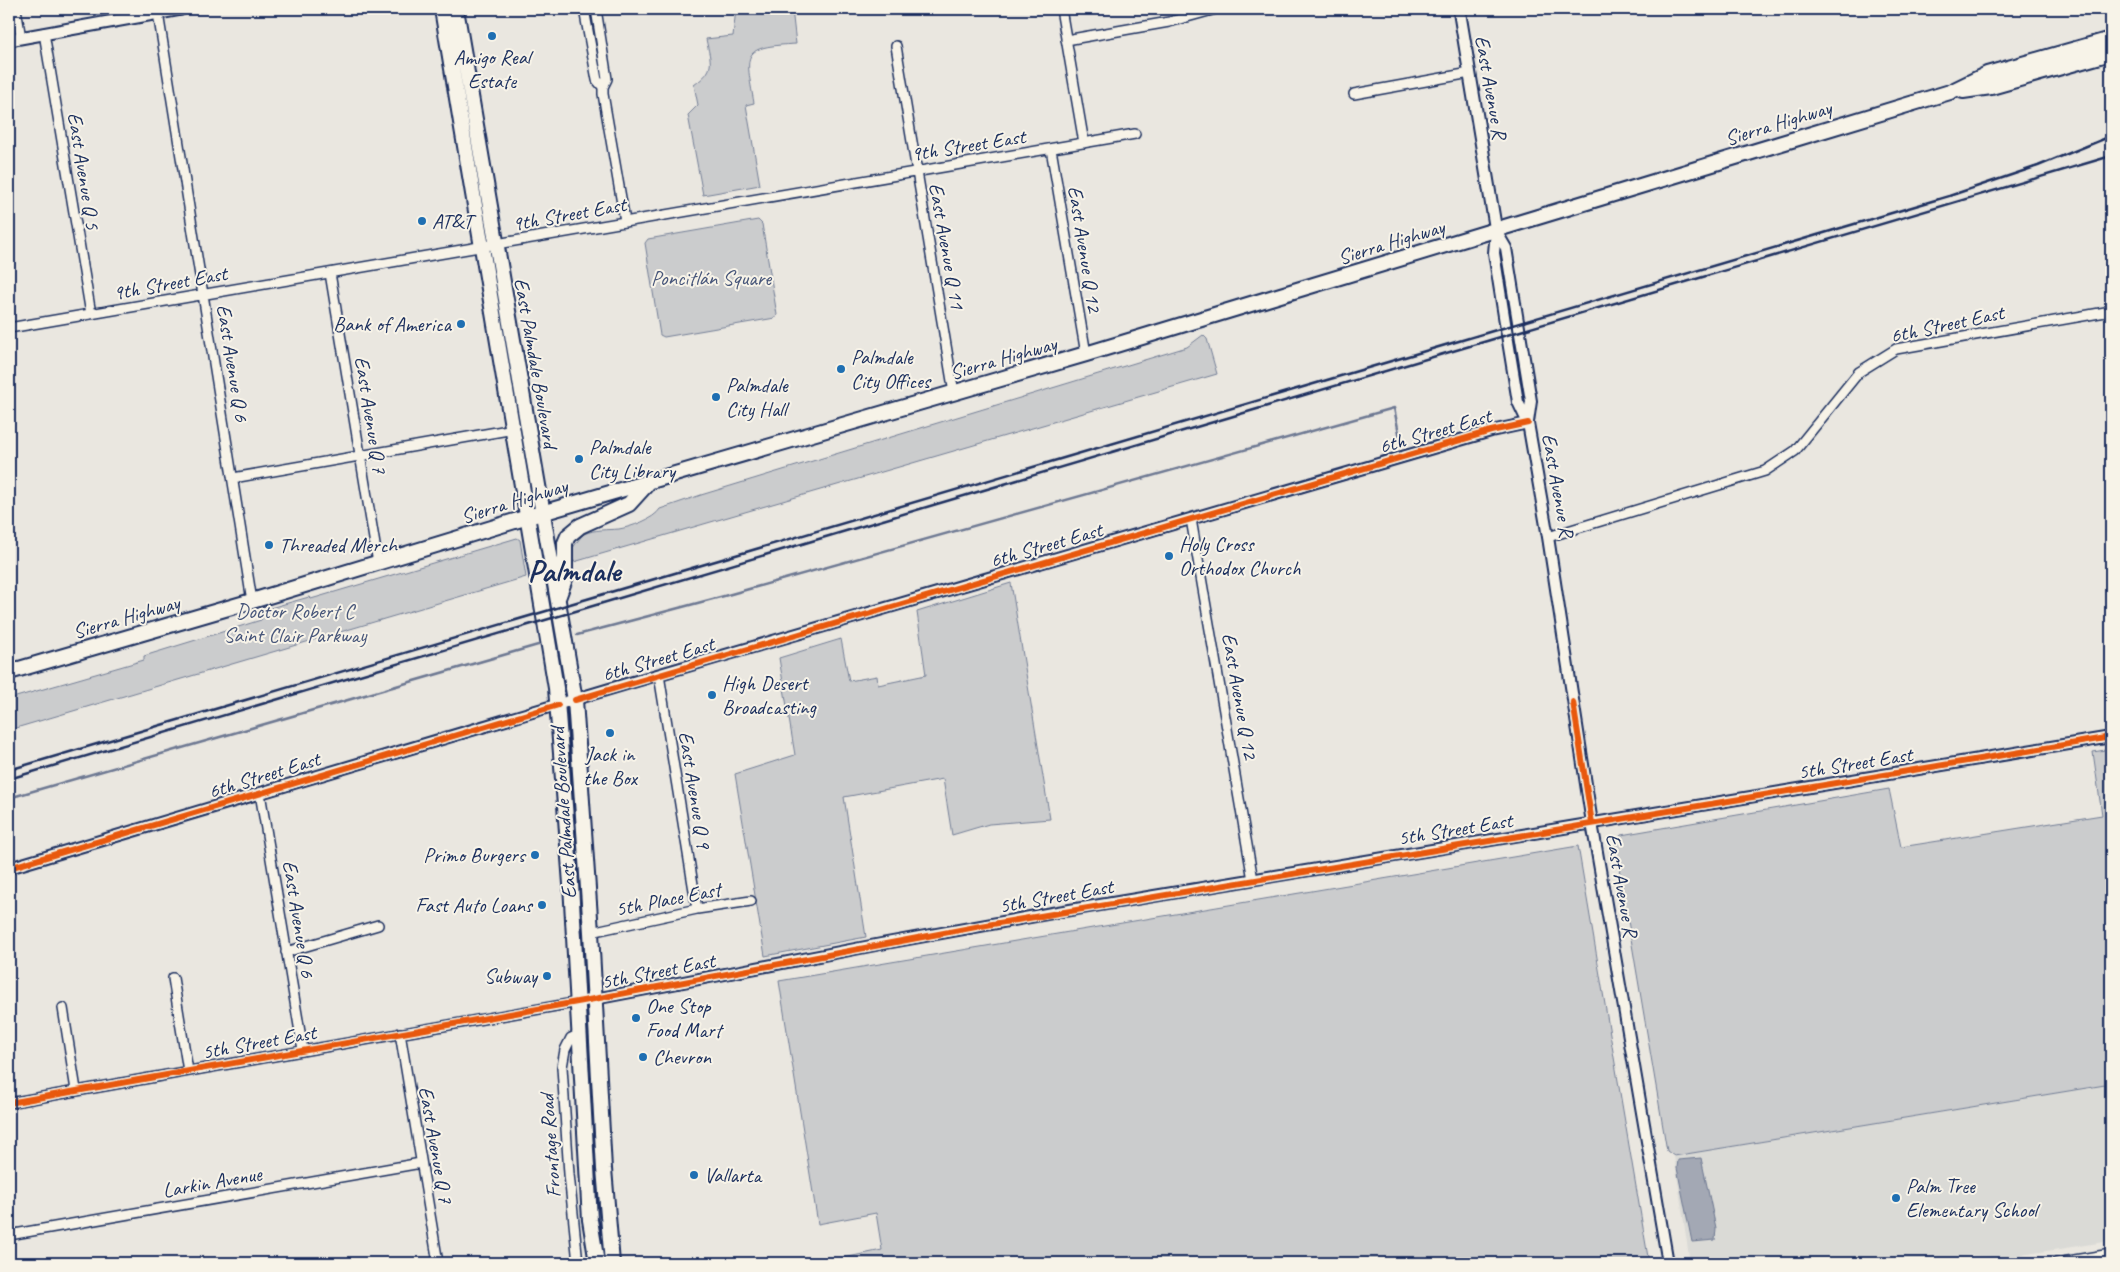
<svg xmlns="http://www.w3.org/2000/svg" width="2120" height="1272" font-family="Caveat,sans-serif">
<style>
.built{fill:#dadad6}
.green{fill:#cbcccd;stroke:#737e96}
.water{fill:#a3a8b4;stroke:#6d7892}
.lines{fill:none;stroke-linecap:round;stroke-linejoin:round}
.stream{stroke:#6d7892;stroke-width:2.5}
.minor-casing{stroke:#1b2f5e;stroke-width:12}
.tertiary-casing{stroke:#1b2f5e;stroke-width:14}
.secondary-casing{stroke:#1b2f5e;stroke-width:15}
.primary-casing{stroke:#1b2f5e;stroke-width:18}
.trunk-casing{stroke:#1b2f5e;stroke-width:18}
.minor{stroke:#f7f3e8;stroke-width:9}
.tertiary{stroke:#f7f3e8;stroke-width:10}
.secondary{stroke:#f7f3e8;stroke-width:11}
.primary{stroke:#f7f3e8;stroke-width:14}
.trunk{stroke:#f7f3e8;stroke-width:14}
.rail{stroke:#1b2f5e;stroke-width:2.5}
.cycleway-casing{stroke:#f7f3e8;stroke-width:9}
.cycleway{stroke:#e8590c;stroke-width:6}
.poi-dot{fill:#1f6fb2;stroke:#f7f3e8;stroke-width:2}
.labels{text-anchor:middle;dominant-baseline:central;stroke-width:4;stroke-linejoin:round;paint-order:stroke}
.poi-label{font-size:21px;fill:#1b2f5e;stroke:#f7f3e8;text-anchor:start}
.street-label{font-size:21px;fill:#1b2f5e;stroke:#f7f3e8}
.park-label{font-size:21px;fill:#47567a;stroke:#f7f3e8}
.town-label{font-size:31px;font-weight:bold;fill:#1b2f5e;stroke:#f7f3e8}
</style>
<rect width="100%" height="100%" fill="#eae7e0"/>
<filter id="ink" filterUnits="userSpaceOnUse"><feTurbulence type="fractalNoise" baseFrequency=".02" numOctaves="2"/><feDisplacementMap in="SourceGraphic" scale="10" xChannelSelector="R" yChannelSelector="G"/><feConvolveMatrix kernelMatrix="1 2 1 2 8 2 1 2 1" color-interpolation-filters="sRGB"/></filter>
<g filter="url(#ink)">
<!-- built -->
<path class="built" d="M 2111,1084 L 2111,1241 L 2002,1258 L 1970,1255 L 1963,1258 L 1959,1263 L 1690,1263 L 1674,1156 Z"/>
<!-- green -->
<path class="green" d="M 736,9 L 792,9 L 796,44 C 741,47 745,52 754,103 L 746,105 L 760,185 L 703,195 L 688,115 L 698,105 L 694,85 C 716,69 711,63 706,39 L 733,36 Z
M 758,220 L 762,224 L 777,315 L 775,318 L 664,337 L 660,335 L 645,243 L 648,239 Z
M 1203,335 L 1207,339 L 1217,374 L 574,562 L 572,549 C 576,544 580,537 584,534 C 595,529 607,530 619,529 C 631,527 654,519 660,509 L 701,495 L 1187,347 Z
M 517,538 L 520,540 L 526,577 L 9,730 L 9,699 L 144,660 L 144,656 L 261,620 L 270,608 L 309,597 L 311,599 Z
M 1011,583 L 1050,819 L 989,824 L 952,835 L 943,779 L 844,797 L 866,937 L 765,956 L 735,774 L 795,755 L 779,658 L 841,639 L 849,681 L 877,676 L 878,685 L 926,675 L 917,612 Z
M 2111,749 L 2111,1084 L 1674,1156 L 1667,1151 L 1615,844 L 1621,835 L 1889,789 L 1901,847 L 2102,815 L 2093,752 Z
M 1578,846 L 1649,1263 L 819,1263 L 882,1250 L 876,1213 L 818,1224 L 779,981 Z"/>
<!-- water -->
<path class="water" d="M 1701,1158 L 1716,1228 L 1715,1240 L 1692,1242 L 1677,1168 L 1678,1160 Z"/>
<g class="lines">
<!-- stream -->
<path class="stream" d="M 577,635 L 724,596 L 1394,408 L 1400,438
M 9,798 L 538,645"/>
<!-- minor casing -->
<g class="minor-casing">
<path id="minor" d="M 16,9 L 21,38
M 584,9 L 597,80 L 603,87
M 596,9 L 607,79 L 603,87 L 603,94 L 625,221
M 1061,9 L 1084,143
M 158,13 L 252,601
M 44,33 L 91,314
M 1066,40 L 1169,22 L 1216,9
M 896,46 L 954,393
M 1354,94 L 1470,73
M 1051,149 L 1086,354
M 330,273 L 378,563
M 9,328 L 1135,134
M 233,478 L 514,429
M 1191,519 L 1253,880
M 1548,537 L 1765,471 L 1795,451 L 1859,372 L 1896,349 L 2111,311
M 659,675 L 697,909
M 260,793 L 303,1050
M 591,932 L 697,909 L 751,901
M 286,952 L 378,925
M 173,978 L 188,1071
M 63,1008 L 76,1090
M 400,1033 L 438,1263
M 9,1103 L 579,1002
M 9,1235 L 421,1163
M 578,1263 L 569,1174 L 562,1067 L 565,1050 L 571,1038 L 580,1034
M 2056,1263 L 2111,1254"/>
</g>
<!-- tertiary casing -->
<g class="tertiary-casing">
<path id="tertiary" d="M 1496,231 L 1494,253 L 1507,335 L 1518,402 L 1528,423 L 1548,537 L 1592,823 L 1668,1263
M 1496,231 L 1506,248 L 1531,401 L 1528,422
M 9,868 L 633,682 L 1491,431 L 1528,423
M 579,1002 L 881,944 L 1052,913 L 2111,737"/>
</g>
<!-- secondary casing -->
<g class="secondary-casing">
<path id="secondary" d="M 1459,9 L 1496,231
M 9,40 L 181,9"/>
</g>
<!-- primary casing -->
<g class="primary-casing">
<path id="primary" d="M 9,672 L 252,601 L 528,517"/>
</g>
<!-- trunk casing -->
<g class="trunk-casing">
<path id="trunk" d="M 442,9 L 556,688 L 571,884 L 590,1220 L 597,1263
M 456,9 L 575,700 L 591,932 L 604,1169 L 612,1263
M 1963,91 L 1991,87 L 2111,53
M 528,517 L 1086,354 L 1950,92 L 1987,74 L 2111,39
M 558,598 L 565,579 L 565,543 L 568,536 L 580,526 L 629,504 L 648,483"/>
</g>
<!-- minor -->
<use href="#minor" class="minor"/>
<!-- tertiary -->
<use href="#tertiary" class="tertiary"/>
<!-- secondary -->
<use href="#secondary" class="secondary"/>
<!-- primary -->
<use href="#primary" class="primary"/>
<!-- trunk -->
<use href="#trunk" class="trunk"/>
<!-- rail -->
<path class="rail" d="M 9,770 L 1949,196 L 2038,166 L 2111,136
M 9,779 L 2111,156"/>
<!-- cycleway casing -->
<g class="cycleway-casing">
<path id="cycleway" d="M 575,700 L 1491,431 L 1528,423
M 1573,702 L 1592,823
M 9,868 L 558,705
M 9,1103 L 594,999 L 981,926 L 2111,737"/>
</g>
<!-- cycleway -->
<use href="#cycleway" class="cycleway"/>
</g>
</g>
<!-- markers -->
<g class="poi-dot">
<circle cx="492" cy="36" r="5"/>
<circle cx="422" cy="221" r="5"/>
<circle cx="461" cy="324" r="5"/>
<circle cx="841" cy="369" r="5"/>
<circle cx="716" cy="397" r="5"/>
<circle cx="579" cy="459" r="5"/>
<circle cx="269" cy="545" r="5"/>
<circle cx="1169" cy="556" r="5"/>
<circle cx="712" cy="695" r="5"/>
<circle cx="610" cy="733" r="5"/>
<circle cx="535" cy="855" r="5"/>
<circle cx="542" cy="905" r="5"/>
<circle cx="547" cy="976" r="5"/>
<circle cx="636" cy="1018" r="5"/>
<circle cx="643" cy="1057" r="5"/>
<circle cx="694" cy="1175" r="5"/>
<circle cx="1896" cy="1198" r="5"/>
</g>
<g class="labels">
<!-- poi labels -->
<g class="poi-label">
<text x="492" y="57" text-anchor="middle">Amigo Real<tspan x="492" dy="24">Estate</tspan></text>
<text x="432" y="221">AT&amp;T</text>
<text x="451" y="324" text-anchor="end">Bank of America</text>
<text x="851" y="357">Palmdale<tspan x="851" dy="24">City Offices</tspan></text>
<text x="726" y="385">Palmdale<tspan x="726" dy="24">City Hall</tspan></text>
<text x="589" y="447">Palmdale<tspan x="589" dy="24">City Library</tspan></text>
<text x="1179" y="544">Holy Cross<tspan x="1179" dy="24">Orthodox Church</tspan></text>
<text x="279" y="545">Threaded Merch</text>
<text x="722" y="683">High Desert<tspan x="722" dy="24">Broadcasting</tspan></text>
<text x="610" y="754" text-anchor="middle">Jack in<tspan x="610" dy="24">the Box</tspan></text>
<text x="525" y="855" text-anchor="end">Primo Burgers</text>
<text x="532" y="905" text-anchor="end">Fast Auto Loans</text>
<text x="537" y="976" text-anchor="end">Subway</text>
<text x="646" y="1006">One Stop<tspan x="646" dy="24">Food Mart</tspan></text>
<text x="653" y="1057">Chevron</text>
<text x="704" y="1175">Vallarta</text>
<text x="1906" y="1186">Palm Tree<tspan x="1906" dy="24">Elementary School</tspan></text>
</g>
<!-- street labels -->
<g class="street-label">
<text transform="translate(1491 87) rotate(80)">East Avenue R</text>
<text transform="translate(1778 123) rotate(-17)">Sierra Highway</text>
<text transform="translate(968 145) rotate(-9)">9th Street East</text>
<text transform="translate(84 171) rotate(81)">East Avenue Q 5</text>
<text transform="translate(569 214) rotate(-10)">9th Street East</text>
<text transform="translate(1391 242) rotate(-17)">Sierra Highway</text>
<text transform="translate(947 246) rotate(80)">East Avenue Q 11</text>
<text transform="translate(1085 249) rotate(81)">East Avenue Q 12</text>
<text transform="translate(170 283) rotate(-10)">9th Street East</text>
<text transform="translate(1947 324) rotate(-12)">6th Street East</text>
<text transform="translate(1003 358) rotate(-16)">Sierra Highway</text>
<text transform="translate(233 363) rotate(81)">East Avenue Q 6</text>
<text transform="translate(536 363) rotate(80)">East Palmdale Boulevard</text>
<text transform="translate(371 415) rotate(81)">East Avenue Q 7</text>
<text transform="translate(1435 431) rotate(-16)">6th Street East</text>
<text transform="translate(1558 485) rotate(80)">East Avenue R</text>
<text transform="translate(514 501) rotate(-17)">Sierra Highway</text>
<text transform="translate(1046 545) rotate(-16)">6th Street East</text>
<text transform="translate(126 617) rotate(-16)">Sierra Highway</text>
<text transform="translate(658 659) rotate(-16)">6th Street East</text>
<text transform="translate(1240 696) rotate(80)">East Avenue Q 12</text>
<text transform="translate(1855 763) rotate(-9)">5th Street East</text>
<text transform="translate(264 775) rotate(-17)">6th Street East</text>
<text transform="translate(695 790) rotate(81)">East Avenue Q 9</text>
<text transform="translate(563 813) rotate(-94)">East Palmdale Boulevard</text>
<text transform="translate(1455 829) rotate(-9)">5th Street East</text>
<text transform="translate(1622 885) rotate(80)">East Avenue R</text>
<text transform="translate(1056 896) rotate(-10)">5th Street East</text>
<text transform="translate(668 899) rotate(-11)">5th Place East</text>
<text transform="translate(299 919) rotate(81)">East Avenue Q 6</text>
<text transform="translate(658 971) rotate(-11)">5th Street East</text>
<text transform="translate(259 1042) rotate(-10)">5th Street East</text>
<text transform="translate(436 1145) rotate(80)">East Avenue Q 7</text>
<text transform="translate(550 1146) rotate(-94)">Frontage Road</text>
<text transform="translate(212 1182) rotate(-10)">Larkin Avenue</text>
</g>
<!-- park labels -->
<g class="park-label">
<text x="711" y="278">Poncitlán Square</text>
<text x="295" y="611">Doctor Robert C<tspan x="295" dy="24">Saint Clair Parkway</tspan></text>
</g>
<!-- town labels -->
<g class="town-label">
<text x="574" y="570">Palmdale</text>
</g>
</g>
<!-- margin -->
<rect width="2120" height="1272" fill="none" stroke="#f7f3e8" stroke-width="30"/>
<rect x="15" y="15" width="2090" height="1242" fill="none" stroke="#1b2f5e" stroke-width="2" filter="url(#ink)"/>
</svg>
